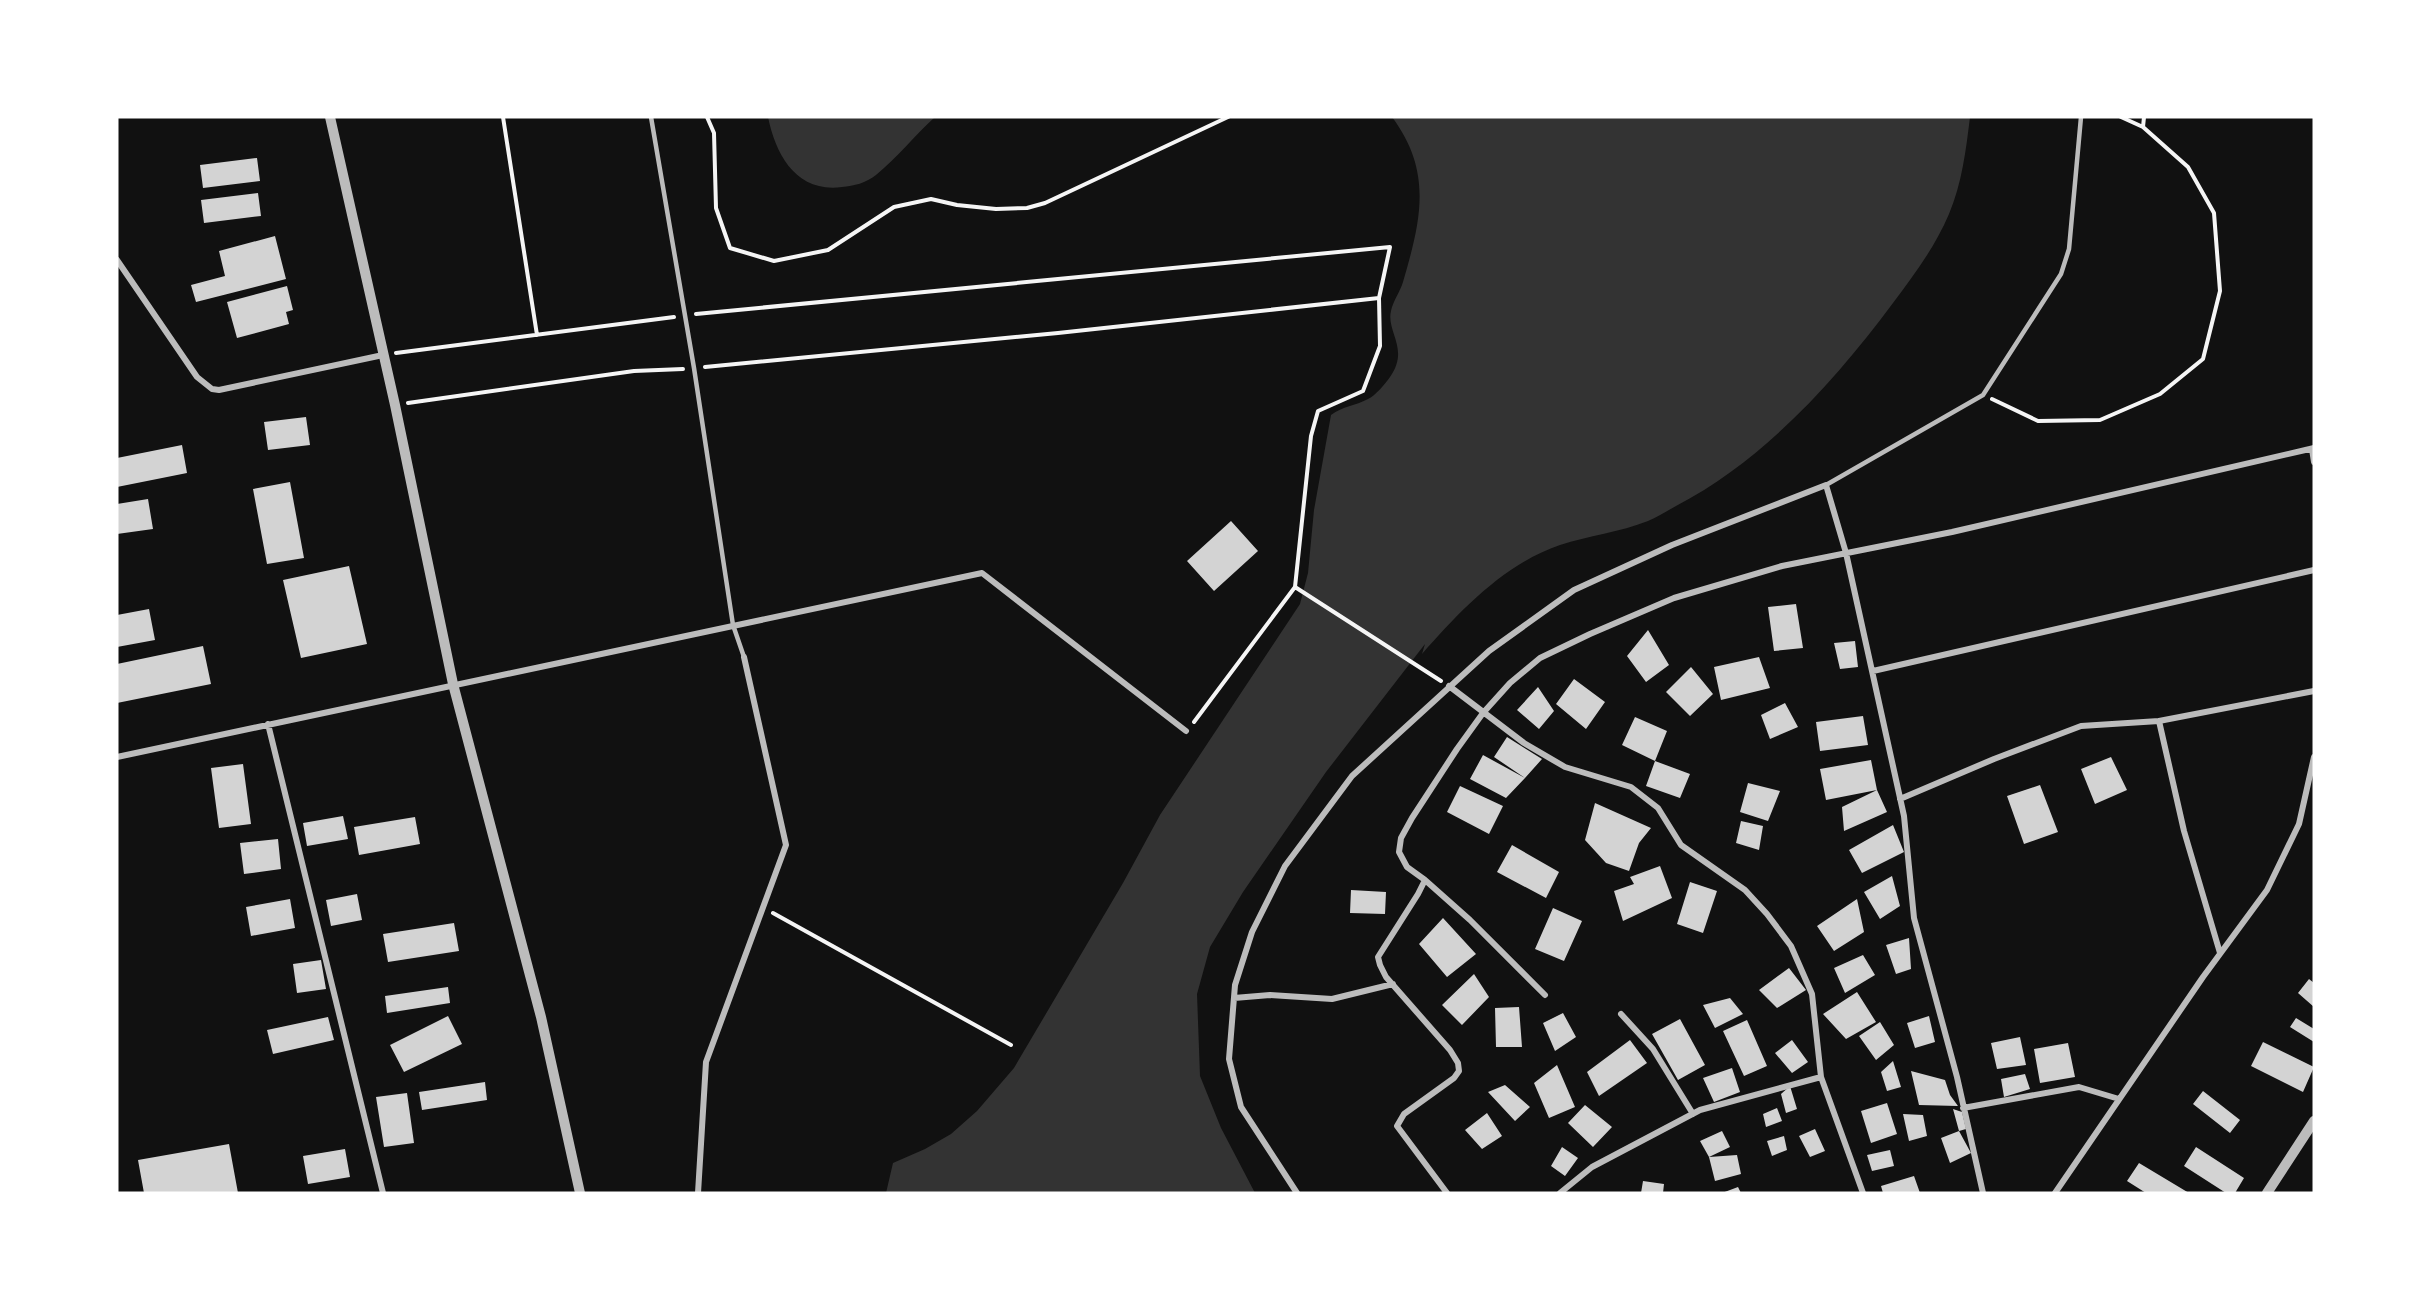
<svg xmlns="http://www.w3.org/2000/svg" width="2431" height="1310" font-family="Montserrat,sans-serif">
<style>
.water{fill:#333}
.building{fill:#d3d3d3}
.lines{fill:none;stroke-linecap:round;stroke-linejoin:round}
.path{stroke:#f5f5f5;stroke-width:4}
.service{stroke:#bcbcbc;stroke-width:4.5}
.minor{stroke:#bcbcbc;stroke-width:6}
.tertiary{stroke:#bcbcbc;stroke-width:10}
</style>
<rect width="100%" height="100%" fill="#111"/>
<!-- water -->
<path class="water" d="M 768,117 L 935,117 C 915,135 897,158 876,175 C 866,183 854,186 842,187 C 797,193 776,156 768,117 Z
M 1392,117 L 1970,117 C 1966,150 1962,183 1949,214 C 1935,247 1914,275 1893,303 C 1834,382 1764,460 1676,506 C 1667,511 1657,517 1648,521 C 1620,532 1588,536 1560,545 C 1504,564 1460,611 1422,654 L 1425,644 L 1326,772 L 1243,892 L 1210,947 L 1197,994 L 1200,1076 L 1221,1128 L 1255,1193 L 886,1193 L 893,1163 L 925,1149 L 951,1134 L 977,1111 L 1014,1068 L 1123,883 L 1160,815 L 1300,604 L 1308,573 L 1314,510 L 1331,415 C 1343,406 1355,406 1368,399 C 1375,396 1386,383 1390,377 C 1410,349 1386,332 1391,311 C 1393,301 1400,292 1403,282 C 1421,220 1433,172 1392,117 Z"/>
<!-- building -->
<path class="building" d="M 257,158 L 260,181 L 203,188 L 200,165 Z
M 258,193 L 261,216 L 204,223 L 201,200 Z
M 275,236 L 286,279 L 196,302 L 191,285 L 225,276 L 219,251 Z
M 287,286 L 293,310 L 286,312 L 289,324 L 237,338 L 227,302 Z
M 306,417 L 310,445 L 268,450 L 264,422 Z
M 182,445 L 187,473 L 117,487 L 117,458 Z
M 290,482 L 304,558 L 267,564 L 253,489 Z
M 148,499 L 153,529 L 117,534 L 117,504 Z
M 1231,521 L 1258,551 L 1214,591 L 1187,561 Z
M 349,566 L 367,644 L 301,658 L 283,580 Z
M 1796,604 L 1803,648 L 1774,651 L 1768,607 Z
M 149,609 L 155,640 L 117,647 L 117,615 Z
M 1648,630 L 1669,665 L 1646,682 L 1627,656 Z
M 1855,641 L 1858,667 L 1840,669 L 1834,643 Z
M 203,646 L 211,684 L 117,703 L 117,664 Z
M 1759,657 L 1770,688 L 1721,700 L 1714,667 Z
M 1691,667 L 1713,694 L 1690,716 L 1666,692 Z
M 1574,679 L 1605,702 L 1586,729 L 1556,704 Z
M 1538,687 L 1554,711 L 1539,729 L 1517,710 Z
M 1785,703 L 1798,727 L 1770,739 L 1761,715 Z
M 1863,716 L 1868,745 L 1820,751 L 1816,722 Z
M 1635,717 L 1667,731 L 1655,761 L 1622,745 Z
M 1507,737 L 1542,759 L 1525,778 L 1494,757 Z
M 1483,755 L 1525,778 L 1506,798 L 1470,779 Z
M 2111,757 L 2127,790 L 2095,804 L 2081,769 Z
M 1871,760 L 1877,790 L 1826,800 L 1820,769 Z
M 1655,761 L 1690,774 L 1680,798 L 1646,786 Z
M 243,764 L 251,824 L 219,828 L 211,768 Z
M 1748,783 L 1780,791 L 1768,821 L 1740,812 Z
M 2040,785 L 2058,832 L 2024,844 L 2007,796 Z
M 1460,786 L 1503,806 L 1489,834 L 1447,812 Z
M 1877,790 L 1887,812 L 1844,831 L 1842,807 Z
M 1595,803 L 1651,828 L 1639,843 L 1629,871 L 1606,863 L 1585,840 Z
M 343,816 L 348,839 L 307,846 L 303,823 Z
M 415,817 L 420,844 L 359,855 L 354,827 Z
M 1741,821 L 1763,826 L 1759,850 L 1736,843 Z
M 1893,825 L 1904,852 L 1862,873 L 1849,850 Z
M 278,839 L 281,869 L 244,874 L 240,843 Z
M 1512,845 L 1559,872 L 1546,898 L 1497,872 Z
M 1660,866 L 1672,898 L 1623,921 L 1614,891 L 1634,884 L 1630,877 Z
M 1892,876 L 1900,906 L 1880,919 L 1864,892 Z
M 1690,882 L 1717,891 L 1703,933 L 1677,924 Z
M 1351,890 L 1386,892 L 1385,914 L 1350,913 Z
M 357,894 L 362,920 L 331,926 L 326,900 Z
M 290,899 L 295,928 L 251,936 L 246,907 Z
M 1857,899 L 1864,932 L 1834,951 L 1817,926 Z
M 1553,908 L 1582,921 L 1564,961 L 1535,949 Z
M 1443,918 L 1476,954 L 1447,977 L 1419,944 Z
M 454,923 L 459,951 L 388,962 L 383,934 Z
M 1909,938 L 1911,969 L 1896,974 L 1886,945 Z
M 1863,955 L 1875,975 L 1845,993 L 1834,968 Z
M 321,960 L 326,989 L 297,993 L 293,964 Z
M 1789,968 L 1806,990 L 1777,1008 L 1759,990 Z
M 1474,974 L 1489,997 L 1462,1025 L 1442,1005 Z
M 2309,979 L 2314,983 L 2314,1007 L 2298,993 Z
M 448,987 L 450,1003 L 387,1013 L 385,996 Z
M 1857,992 L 1876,1022 L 1846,1039 L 1823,1014 Z
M 1730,998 L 1743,1014 L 1715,1028 L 1703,1005 Z
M 1519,1007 L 1522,1047 L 1496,1047 L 1495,1008 Z
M 1563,1013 L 1576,1037 L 1555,1051 L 1543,1023 Z
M 448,1016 L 462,1044 L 404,1072 L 390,1045 Z
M 1929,1016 L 1935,1042 L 1915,1048 L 1907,1023 Z
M 328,1017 L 334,1040 L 273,1054 L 267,1030 Z
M 2296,1018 L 2314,1029 L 2314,1042 L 2290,1027 Z
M 1680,1019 L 1705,1065 L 1678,1080 L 1652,1034 Z
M 1747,1020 L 1767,1066 L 1744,1076 L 1723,1031 Z
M 1880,1022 L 1894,1045 L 1876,1060 L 1859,1036 Z
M 2020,1037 L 2026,1065 L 1997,1069 L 1991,1043 Z
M 1630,1040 L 1647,1063 L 1599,1096 L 1587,1072 Z
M 1792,1040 L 1808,1062 L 1792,1073 L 1775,1053 Z
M 2263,1042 L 2314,1067 L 2303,1092 L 2251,1066 Z
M 2068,1043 L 2075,1077 L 2040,1083 L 2034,1049 Z
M 1893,1061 L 1901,1087 L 1887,1091 L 1881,1072 Z
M 1557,1065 L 1575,1107 L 1549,1118 L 1534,1083 Z
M 1732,1068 L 1740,1092 L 1714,1102 L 1703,1078 Z
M 1911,1071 L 1945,1080 L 1950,1095 L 1958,1106 L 1919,1105 Z
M 2025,1074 L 2030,1089 L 2004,1097 L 2001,1079 Z
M 485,1082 L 487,1100 L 422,1110 L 419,1092 Z
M 1505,1085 L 1530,1107 L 1515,1121 L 1488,1092 Z
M 1790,1086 L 1797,1109 L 1786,1113 L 1781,1094 Z
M 2203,1091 L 2240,1120 L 2230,1133 L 2193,1104 Z
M 407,1093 L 414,1143 L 384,1147 L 376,1097 Z
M 1887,1103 L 1897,1134 L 1871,1143 L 1861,1111 Z
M 1585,1105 L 1612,1127 L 1593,1147 L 1568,1123 Z
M 1777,1108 L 1782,1121 L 1766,1127 L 1763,1114 Z
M 1953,1109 L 1962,1112 L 1966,1129 L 1959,1131 Z
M 1487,1113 L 1502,1136 L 1482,1149 L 1465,1130 Z
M 1903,1114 L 1923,1115 L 1927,1136 L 1909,1141 Z
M 1815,1129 L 1825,1151 L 1810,1157 L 1799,1136 Z
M 1722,1131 L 1730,1147 L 1709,1157 L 1700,1141 Z
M 1959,1131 L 1971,1153 L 1950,1163 L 1941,1138 Z
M 1784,1136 L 1787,1150 L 1772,1156 L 1767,1141 Z
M 229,1144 L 238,1193 L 144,1193 L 138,1160 Z
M 1562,1147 L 1578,1158 L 1565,1176 L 1551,1166 Z
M 2196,1147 L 2244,1178 L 2235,1193 L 2226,1193 L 2184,1166 Z
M 345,1149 L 350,1177 L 308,1184 L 303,1156 Z
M 1890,1150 L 1894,1166 L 1872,1171 L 1867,1155 Z
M 1737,1155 L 1741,1174 L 1715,1181 L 1709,1157 Z
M 2139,1163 L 2189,1193 L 2146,1193 L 2127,1181 Z
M 1914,1176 L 1920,1193 L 1883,1193 L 1881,1186 Z
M 1643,1181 L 1664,1184 L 1663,1193 L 1641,1193 Z
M 1738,1187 L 1741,1193 L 1722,1193 Z"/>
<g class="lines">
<!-- path -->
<path class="path" d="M 503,117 L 537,335
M 707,117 L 714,133 L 716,208 L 730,248 L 774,261 L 828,250 L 894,207 L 931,199 L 957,205 L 996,209 L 1027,208 L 1045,203 L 1228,117
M 2143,127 L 2144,117
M 696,314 L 1390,247 L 1379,298 L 1380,346 L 1363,391 L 1318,411 L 1311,436 L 1295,587 L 1194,722
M 396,353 L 674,317
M 705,367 L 1058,333 L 1379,298
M 1992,399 L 2038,421 L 2100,420 L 2160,394 L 2203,359 L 2220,291 L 2214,213 L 2188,167 L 2143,127 L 2121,117
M 408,403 L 634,371 L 683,369
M 1295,587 L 1441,681
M 773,913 L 1011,1045"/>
<!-- service -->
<path class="service" d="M 651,117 L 694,368 L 733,625 L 744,657
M 1826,485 L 1983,395 L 2061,274 L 2069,249 L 2081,117"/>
<!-- minor -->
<path class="minor" d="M 117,260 L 197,377 L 212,389 L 219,390 L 383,355
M 2312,449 L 2314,462
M 1873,671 L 2314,570
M 1449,686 L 1524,743 L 1565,767 L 1631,787 L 1658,808 L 1681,845 L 1745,890 L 1767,914 L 1791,946 L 1812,994 L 1821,1077 L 1863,1193
M 2159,721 L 2184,831 L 2220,953
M 268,724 L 383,1193
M 117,757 L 982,573 L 1186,731
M 1900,799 L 1994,759 L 2081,726 L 2159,721 L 2314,691
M 1425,880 L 1470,920 L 1545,995
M 1234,998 L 1270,995 L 1332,999 L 1393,984
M 1621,1014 L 1653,1049 L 1693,1114
M 1963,1108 L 2079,1087 L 2119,1099
M 698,1193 L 706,1062 L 786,845 L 744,657
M 1297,1193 L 1241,1107 L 1229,1059 L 1235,985 L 1252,932 L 1285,866 L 1352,776 L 1489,651 L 1574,590 L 1672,545 L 1826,485 L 1846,553 L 1904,816 L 1914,918 L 1957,1077 L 1983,1193
M 1447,1193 L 1397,1126 L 1404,1114 L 1454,1078 L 1459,1071 L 1458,1063 L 1450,1050 L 1386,977 L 1380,965 L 1378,957 L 1418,894 L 1425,880 L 1407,867 L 1399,852 L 1401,838 L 1412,818 L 1457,749 L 1483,713 L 1510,683 L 1540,658 L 1590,634 L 1674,598 L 1782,566 L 1952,532 L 2314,448
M 1560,1193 L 1592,1167 L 1700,1110 L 1821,1077
M 2055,1193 L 2203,977 L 2267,890 L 2299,824 L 2314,757"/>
<!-- tertiary -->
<path class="tertiary" d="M 330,117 L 395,405 L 453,684 L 541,1017 L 580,1193
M 2267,1193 L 2314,1121"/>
</g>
<!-- border -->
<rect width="2431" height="1310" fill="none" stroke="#ffffff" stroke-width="237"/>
</svg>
